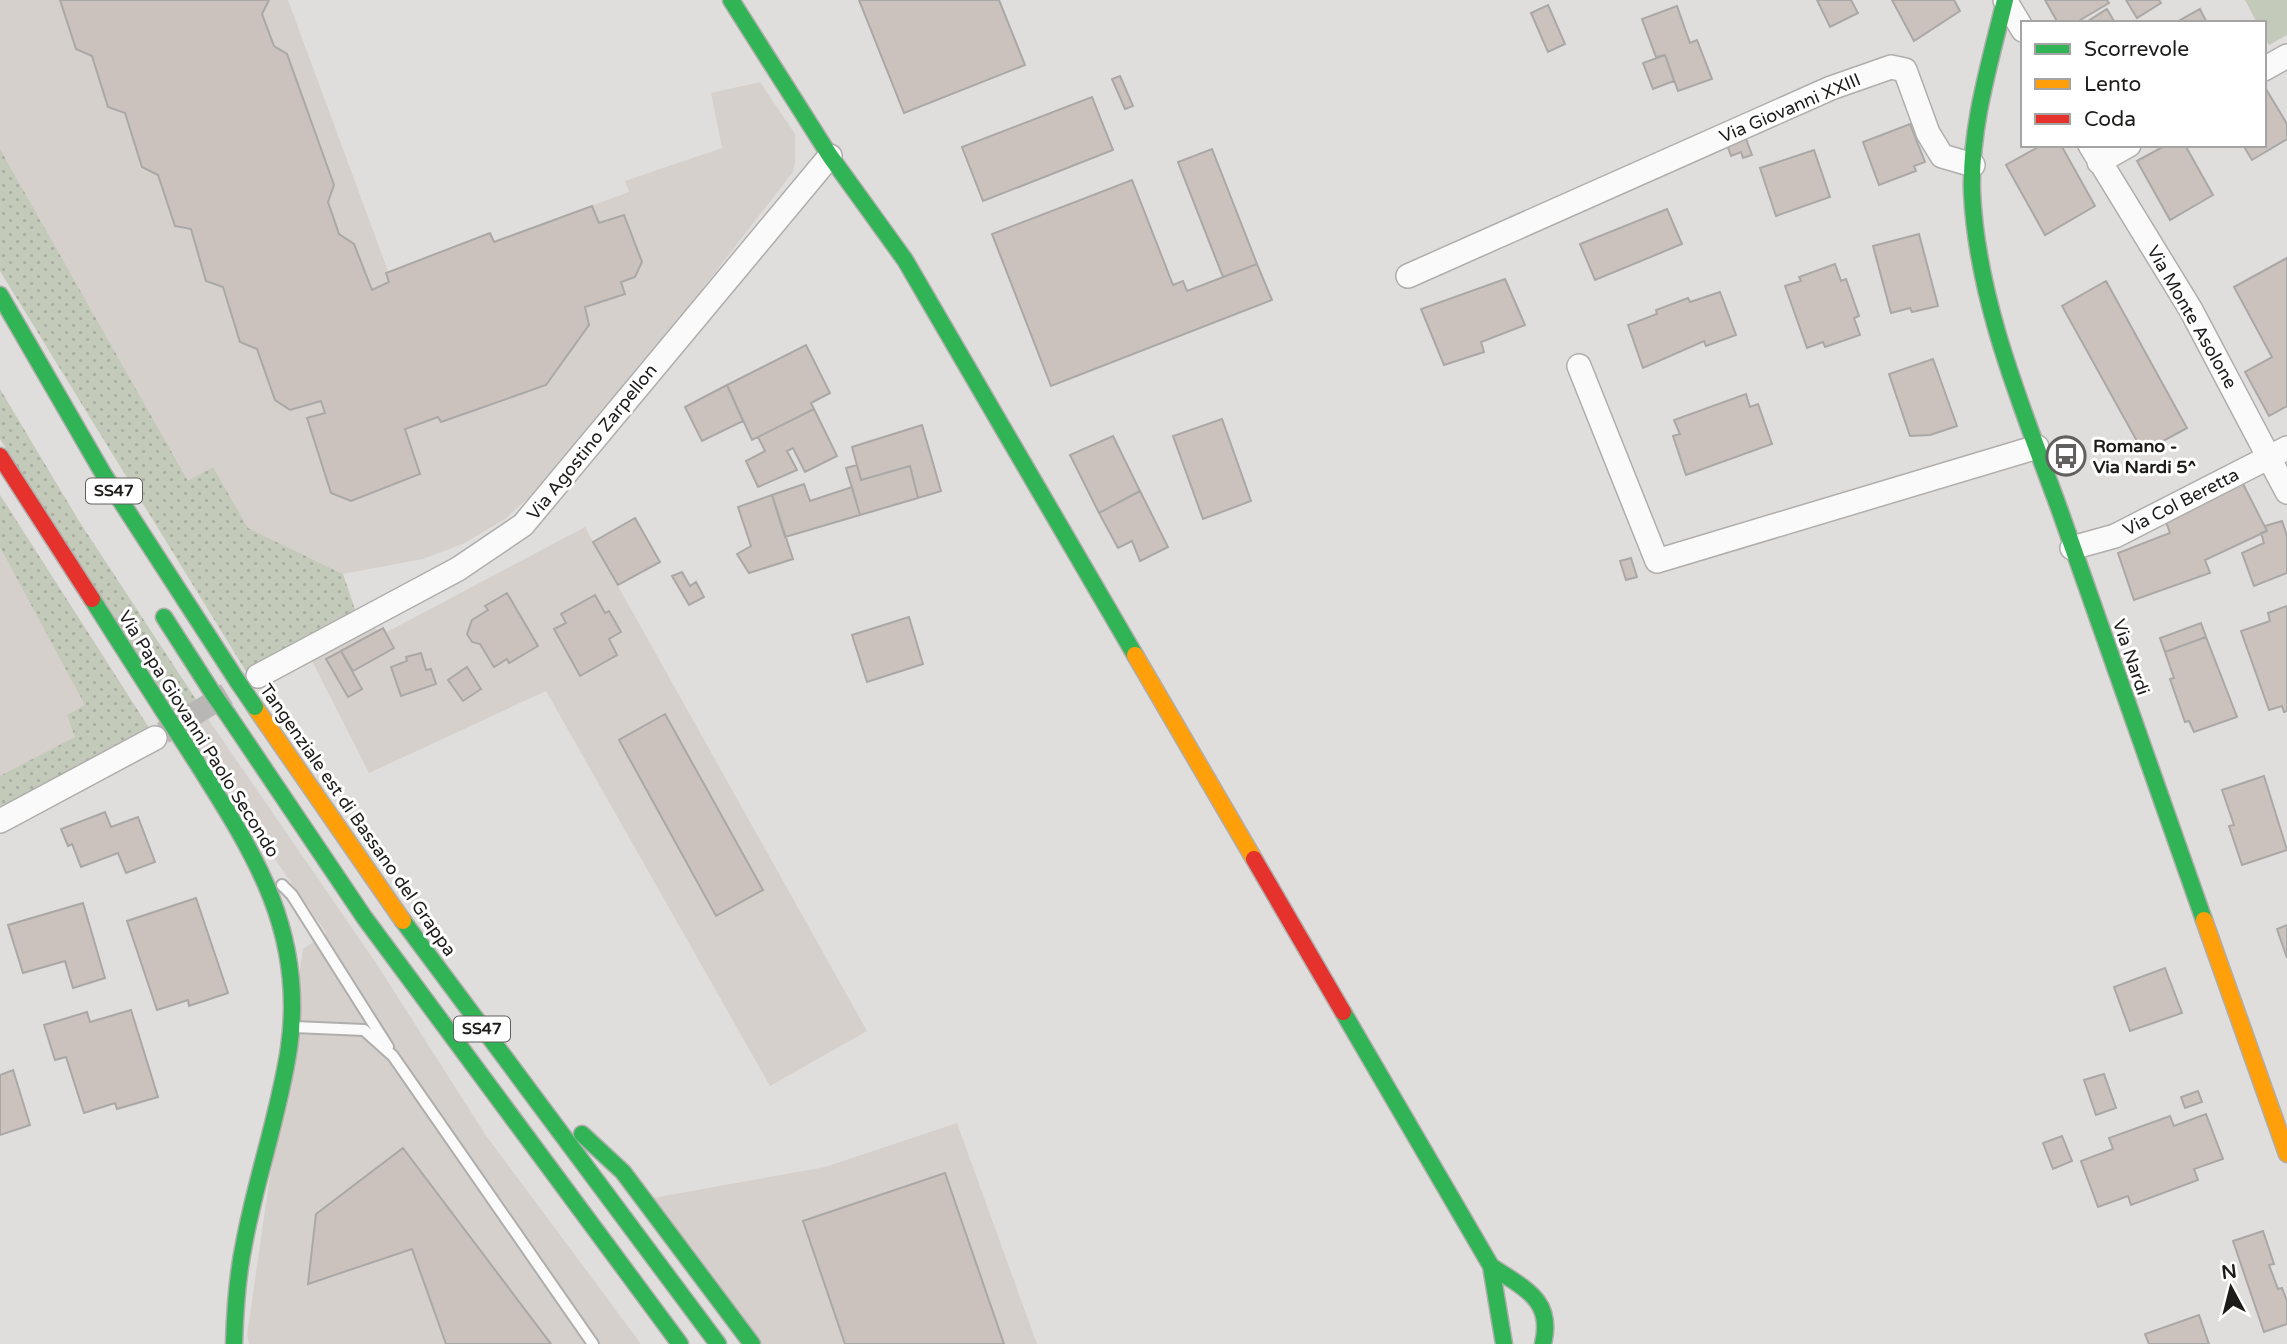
<svg xmlns="http://www.w3.org/2000/svg" width="2287" height="1344" font-family="'Varela Round',sans-serif">
<style>
.built{fill:#d5d0cb}
.green{fill:url(#green-dots)}
.pitch{fill:#c3caba}
.building{fill:#cbc1bd;stroke:#aaa8a7;stroke-width:2}
.lines{fill:none;stroke-linecap:round;stroke-linejoin:round}
.street-tunnel{stroke:#b9b7b5;stroke-width:23;stroke-dasharray:23 11;stroke-linecap:butt}
.lane-casing{stroke:#afaead;stroke-width:14}
.street-casing{stroke:#afaead;stroke-width:26}
.fast-casing{stroke:#afaead;stroke-width:19}
.slow-casing{stroke:#afaead;stroke-width:19}
.jam-casing{stroke:#afaead;stroke-width:19}
.lane{stroke:#fafafa;stroke-width:10}
.street{stroke:#fafafa;stroke-width:23}
.fast{stroke:#30b455;stroke-width:16}
.slow{stroke:#ff9f0a;stroke-width:16}
.jam{stroke:#e5322d;stroke-width:16}
.fast-bridge-casing{stroke:#afaead;stroke-width:19;stroke-linecap:butt}
.fast-bridge{stroke:#30b455;stroke-width:16}
.labels{text-anchor:middle;dominant-baseline:central;stroke-width:6;stroke-linejoin:round;paint-order:stroke}
.shield{fill:#fff;stroke:#61605f;stroke-width:2}
.shield-label{font-size:16px;font-weight:bold;fill:#1d1c1b}
.street-label{font-size:18px;fill:#1d1c1b;stroke:#fff}
.poi-label{font-size:18px;font-weight:bold;fill:#1d1c1b;stroke:#fff;text-anchor:start}
</style>
<defs>
<pattern id="green-dots" width="8" height="8" patternUnits="userSpaceOnUse" patternTransform="scale(1.75)"><rect width="8" height="8" fill="#c3caba"/><path d="M2 2h.1M6 6h.1" fill="none" stroke="#a7ad9f" stroke-width="1.8" stroke-linecap="round"/></pattern>
</defs>
<rect width="100%" height="100%" fill="#e0dedc"/>
<!-- built -->
<path class="built" d="M 0,0 L 288,0 L 391,279 L 629,192 L 625,181 L 722,148 L 711,93 L 760,82 L 795,134 L 795,162 L 793,172 L 689,306 L 535,492 L 505,519 L 463,544 L 423,559 L 343,574 L 248,528 L 213,467 L 188,482 L 0,149 Z
M 0,495 L 151,731 L 0,806 Z
M 585,527 L 867,1031 L 770,1086 L 546,691 L 369,773 L 309,655 L 370,625 L 383,634 Z
M 202,710 L 376,963 L 485,1134 L 641,1344 L 249,1344 L 247,1335 L 303,949 L 326,933 L 180,722 Z
M 957,1123 L 1037,1344 L 756,1344 L 647,1199 L 825,1167 Z"/>
<!-- green -->
<path class="green" d="M 0,149 L 188,481 L 213,467 L 248,528 L 343,574 L 358,618 L 247,673 L 0,271 Z
M 0,389 L 79,521 L 197,701 L 174,713 L 0,439 Z
M 0,495 L 151,731 L 0,806 L 0,776 L 75,737 L 67,715 L 85,705 L 0,547 Z"/>
<!-- pitch -->
<path class="pitch" d="M 2245,0 L 2287,0 L 2287,35 L 2269,45 L 2264,36 L 2264,23 L 2257,23 Z"/>
<!-- building -->
<path class="building" d="M 60,0 L 269,0 L 262,14 L 274,46 L 287,54 L 334,185 L 328,202 L 339,234 L 354,244 L 372,290 L 389,282 L 386,273 L 490,233 L 494,242 L 592,206 L 599,223 L 624,215 L 642,262 L 635,277 L 621,282 L 625,294 L 585,307 L 589,325 L 546,385 L 441,422 L 438,417 L 405,429 L 420,474 L 351,501 L 331,493 L 307,418 L 325,413 L 321,401 L 290,410 L 275,400 L 257,349 L 240,342 L 223,287 L 206,281 L 191,229 L 175,226 L 158,175 L 142,167 L 125,113 L 108,107 L 92,56 L 76,49 Z
M 859,0 L 999,0 L 1025,65 L 904,113 Z
M 1817,0 L 1851,0 L 1858,13 L 1830,27 Z
M 1892,0 L 1954,0 L 1960,11 L 1914,41 Z
M 2045,0 L 2107,0 L 2109,3 L 2075,23 L 2058,23 Z
M 2126,0 L 2159,0 L 2161,3 L 2137,18 Z
M 1548,5 L 1565,44 L 1548,52 L 1531,13 Z
M 1677,6 L 1690,43 L 1697,40 L 1712,79 L 1678,91 L 1665,55 L 1656,57 L 1642,19 Z
M 2107,9 L 2115,23 L 2085,23 Z
M 2200,9 L 2207,23 L 2175,23 Z
M 1665,55 L 1674,81 L 1653,89 L 1643,63 Z
M 1120,76 L 1133,106 L 1125,109 L 1112,79 Z
M 2266,89 L 2287,124 L 2287,139 L 2252,160 L 2243,145 L 2264,145 Z
M 1092,97 L 1113,150 L 983,201 L 962,147 Z
M 1910,124 L 1925,162 L 1914,166 L 1916,171 L 1879,185 L 1863,142 Z
M 1743,131 L 1752,155 L 1743,158 L 1741,152 L 1731,156 L 1725,139 Z
M 2042,145 L 2061,145 L 2095,206 L 2045,235 L 2006,165 Z
M 2166,145 L 2185,145 L 2213,195 L 2170,220 L 2137,161 Z
M 1212,149 L 1257,264 L 1223,277 L 1178,162 Z
M 1814,150 L 1830,197 L 1776,216 L 1760,168 Z
M 1132,180 L 1173,285 L 1183,281 L 1187,291 L 1257,264 L 1272,300 L 1051,386 L 992,234 Z
M 1667,209 L 1682,244 L 1595,280 L 1580,244 Z
M 1919,234 L 1938,306 L 1912,312 L 1910,308 L 1891,313 L 1873,246 Z
M 2287,258 L 2287,406 L 2269,416 L 2245,372 L 2272,357 L 2234,287 Z
M 1835,264 L 1841,281 L 1846,279 L 1859,316 L 1854,318 L 1860,335 L 1825,347 L 1823,342 L 1807,348 L 1785,286 L 1801,281 L 1799,277 Z
M 1505,279 L 1525,325 L 1481,342 L 1484,352 L 1444,365 L 1421,309 Z
M 2106,281 L 2187,428 L 2143,452 L 2062,306 Z
M 1720,292 L 1736,335 L 1706,346 L 1704,341 L 1643,368 L 1628,325 L 1657,314 L 1656,310 L 1688,298 L 1690,302 Z
M 806,345 L 830,393 L 811,403 L 814,409 L 752,440 L 727,385 Z
M 1933,359 L 1957,426 L 1930,435 L 1910,436 L 1889,374 Z
M 727,385 L 743,421 L 702,441 L 685,407 Z
M 1746,394 L 1750,407 L 1758,404 L 1772,444 L 1686,475 L 1673,436 L 1680,434 L 1674,420 Z
M 814,409 L 837,456 L 805,472 L 793,448 L 787,451 L 797,470 L 758,487 L 746,461 L 765,451 L 758,437 Z
M 1222,419 L 1251,501 L 1203,519 L 1173,436 Z
M 922,425 L 941,491 L 918,498 L 910,466 L 861,480 L 852,447 Z
M 1113,436 L 1140,491 L 1099,513 L 1070,455 Z
M 857,465 L 861,480 L 910,466 L 918,498 L 860,515 L 846,468 Z
M 2242,482 L 2267,531 L 2205,560 L 2210,573 L 2134,600 L 2118,553 L 2170,533 L 2166,522 Z
M 804,484 L 810,501 L 852,487 L 860,515 L 785,537 L 772,495 Z
M 1140,491 L 1168,547 L 1140,561 L 1132,541 L 1118,548 L 1099,513 Z
M 772,495 L 793,559 L 749,573 L 737,554 L 751,546 L 738,507 Z
M 635,518 L 660,562 L 618,585 L 593,542 Z
M 2282,521 L 2287,536 L 2287,573 L 2254,586 L 2242,553 L 2264,543 L 2261,533 L 2267,531 L 2265,526 Z
M 1631,558 L 1637,577 L 1626,580 L 1620,561 Z
M 682,572 L 690,586 L 696,582 L 704,597 L 689,605 L 672,576 Z
M 507,593 L 538,646 L 509,663 L 507,659 L 494,667 L 480,644 L 472,642 L 467,634 L 472,620 L 488,610 L 485,606 Z
M 595,595 L 605,613 L 609,611 L 621,632 L 609,639 L 617,655 L 580,676 L 554,629 L 566,623 L 561,614 Z
M 2287,606 L 2287,711 L 2284,712 L 2282,706 L 2269,710 L 2241,631 L 2270,621 L 2268,613 Z
M 909,617 L 923,664 L 867,682 L 852,635 Z
M 2201,623 L 2206,637 L 2165,652 L 2160,638 Z
M 383,628 L 394,648 L 353,671 L 341,651 Z
M 2206,637 L 2237,717 L 2194,732 L 2189,721 L 2185,722 L 2170,679 L 2174,678 L 2165,652 Z
M 341,651 L 362,689 L 348,697 L 326,659 Z
M 421,653 L 426,670 L 431,669 L 436,684 L 401,696 L 391,667 L 407,661 L 406,657 Z
M 467,667 L 481,689 L 463,701 L 448,680 Z
M 665,714 L 763,890 L 716,916 L 619,740 Z
M 2264,776 L 2287,850 L 2242,865 L 2229,826 L 2234,825 L 2222,790 Z
M 105,812 L 111,827 L 138,817 L 155,862 L 126,873 L 118,853 L 81,867 L 72,844 L 68,846 L 61,829 Z
M 196,898 L 228,993 L 189,1006 L 188,1000 L 157,1010 L 127,921 Z
M 83,903 L 105,978 L 73,988 L 65,961 L 23,973 L 8,925 Z
M 2287,925 L 2287,958 L 2277,929 Z
M 2165,968 L 2182,1013 L 2130,1031 L 2114,987 Z
M 131,1010 L 158,1097 L 117,1109 L 115,1103 L 84,1113 L 66,1057 L 55,1060 L 44,1025 L 87,1012 L 90,1022 Z
M 13,1070 L 30,1125 L 0,1135 L 0,1075 Z
M 2104,1074 L 2116,1108 L 2096,1115 L 2084,1080 Z
M 2198,1091 L 2202,1102 L 2185,1108 L 2181,1097 Z
M 2206,1114 L 2223,1159 L 2194,1169 L 2198,1180 L 2131,1205 L 2128,1196 L 2098,1207 L 2081,1161 L 2113,1149 L 2109,1138 L 2170,1116 L 2174,1126 Z
M 2062,1136 L 2072,1161 L 2053,1169 L 2043,1143 Z
M 403,1148 L 551,1344 L 446,1344 L 412,1249 L 308,1284 L 316,1214 Z
M 945,1173 L 1004,1344 L 845,1344 L 803,1221 Z
M 2263,1231 L 2274,1264 L 2269,1265 L 2278,1289 L 2282,1288 L 2287,1301 L 2287,1324 L 2264,1332 L 2233,1241 Z
M 2199,1315 L 2209,1344 L 2149,1344 L 2145,1334 Z"/>
<g class="lines">
<!-- street-tunnel -->
<path class="street-tunnel" d="M 163,733 L 227,694"/>
<!-- lane casing -->
<g class="lane-casing">
<path id="lane" d="M 282,885 L 292,895 L 388,1047
M 294,1027 L 364,1030 L 393,1056 L 593,1344"/>
</g>
<!-- street casing -->
<g class="street-casing">
<path id="street" d="M 2005,0 L 2023,30
M 2264,69 L 2287,56
M 2090,145 L 2191,310 L 2287,492
M 2099,162 L 2129,145
M 1408,276 L 1831,88 L 1891,67 L 1905,70 L 1928,133 L 1942,156 L 1973,165
M 1579,366 L 1657,561 L 2037,447
M 2072,548 L 2115,536 L 2287,448
M 258,676 L 458,569 L 523,525 L 830,156
M 0,821 L 155,738"/>
</g>
<!-- fast casing -->
<g class="fast-casing">
<path id="fast" d="M 731,0 L 830,156 L 905,260 L 1135,655
M 2005,0 C 1990,63 1970,126 1972,192 C 1977,302 2023,409 2060,511 C 2108,647 2156,783 2204,920
M 0,295 L 104,475 L 238,682
M 92,599 C 125,651 158,703 192,755 C 252,850 306,930 289,1048 C 279,1115 256,1178 244,1244 C 237,1277 235,1310 234,1344
M 164,617 L 214,695
M 228,715 L 364,917 L 680,1344
M 403,921 L 718,1344
M 1343,1012 L 1491,1266 L 1504,1344
M 582,1134 L 623,1172 L 752,1344
M 1491,1266 C 1523,1288 1554,1299 1543,1344"/>
</g>
<!-- slow casing -->
<g class="slow-casing">
<path id="slow" d="M 1135,655 L 1254,859
M 255,707 L 403,921
M 2204,920 L 2287,1154"/>
</g>
<!-- jam casing -->
<g class="jam-casing">
<path id="jam" d="M 0,456 L 92,599
M 1254,859 L 1343,1012"/>
</g>
<!-- lane -->
<use href="#lane" class="lane"/>
<!-- street -->
<use href="#street" class="street"/>
<!-- fast -->
<use href="#fast" class="fast"/>
<!-- slow -->
<use href="#slow" class="slow"/>
<!-- jam -->
<use href="#jam" class="jam"/>
<!-- fast-bridge casing -->
<g class="fast-bridge-casing">
<path id="fast-bridge" d="M 238,682 L 255,707
M 214,695 L 228,715"/>
</g>
<!-- fast-bridge -->
<use href="#fast-bridge" class="fast-bridge"/>
</g>
<!-- icons -->
<defs>
<g id="bus-ring" transform="scale(2.0125)"><circle r="9.5" fill="#fff" stroke="#61605f" stroke-width="1.5"/><path d="M-5-6H5V4H4V6H2V4H-2V6H-4V4H-5ZM-3.5-4V0h7V-4ZM-3.5 1.2v1.5H-2V1.2ZM2 1.2v1.5H3.5V1.2Z" fill="#61605f"/></g>
</defs>
<g fill-rule="evenodd">
<use href="#bus-ring" x="2066" y="456"/>
</g>
<g class="labels">
<!-- shield labels -->
<g class="shield">
<rect x="86" y="478.5" width="56" height="25" rx="5"/>
<rect x="454" y="1016.5" width="56" height="25" rx="5"/>
</g>
<g class="shield-label">
<text x="114" y="491">SS47</text>
<text x="482" y="1029">SS47</text>
</g>
<!-- street labels -->
<g class="street-label">
<text transform="translate(1790 108) rotate(-23)">Via Giovanni XXIII</text>
<text transform="translate(2192 317) rotate(60)">Via Monte Asolone</text>
<text transform="translate(592 442) rotate(-51)">Via Agostino Zarpellon</text>
<text transform="translate(2181 502) rotate(-27)">Via Col Beretta</text>
<text transform="translate(2131 657) rotate(71)">Via Nardi</text>
<text transform="translate(199 734) rotate(58)">Via Papa Giovanni Paolo Secondo</text>
<text transform="translate(358 820) rotate(55)">Tangenziale est di Bassano del Grappa</text>
</g>
<!-- poi labels -->
<g class="poi-label">
<text x="2093" y="446">Romano -<tspan x="2093" dy="21">Via Nardi 5^</tspan></text>
</g>
</g>
<!-- legend -->
<rect x="2021" y="21" width="245" height="126" fill="#ffffff" stroke="#a5a4a4" stroke-width="2"/>
<rect x="2035" y="44" width="35" height="10" fill="#30b455" stroke="#a5a4a4" stroke-width="2"/>
<text x="2084" y="56" font-size="21" fill="#1d1c1b">Scorrevole</text>
<rect x="2035" y="79" width="35" height="10" fill="#ff9f0a" stroke="#a5a4a4" stroke-width="2"/>
<text x="2084" y="91" font-size="21" fill="#1d1c1b">Lento</text>
<rect x="2035" y="114" width="35" height="10" fill="#e5322d" stroke="#a5a4a4" stroke-width="2"/>
<text x="2084" y="126" font-size="21" fill="#1d1c1b">Coda</text>
<!-- north arrow -->
<g transform="translate(2231 1288) rotate(353)" stroke="#ffffff" stroke-width="5" paint-order="stroke">
<path d="M0-5L12 26L0 18L-12 26Z" fill="#1d1c1b"/>
<text y="-10" font-size="19" font-weight="bold" text-anchor="middle" fill="#1d1c1b">N</text>
</g>
</svg>
